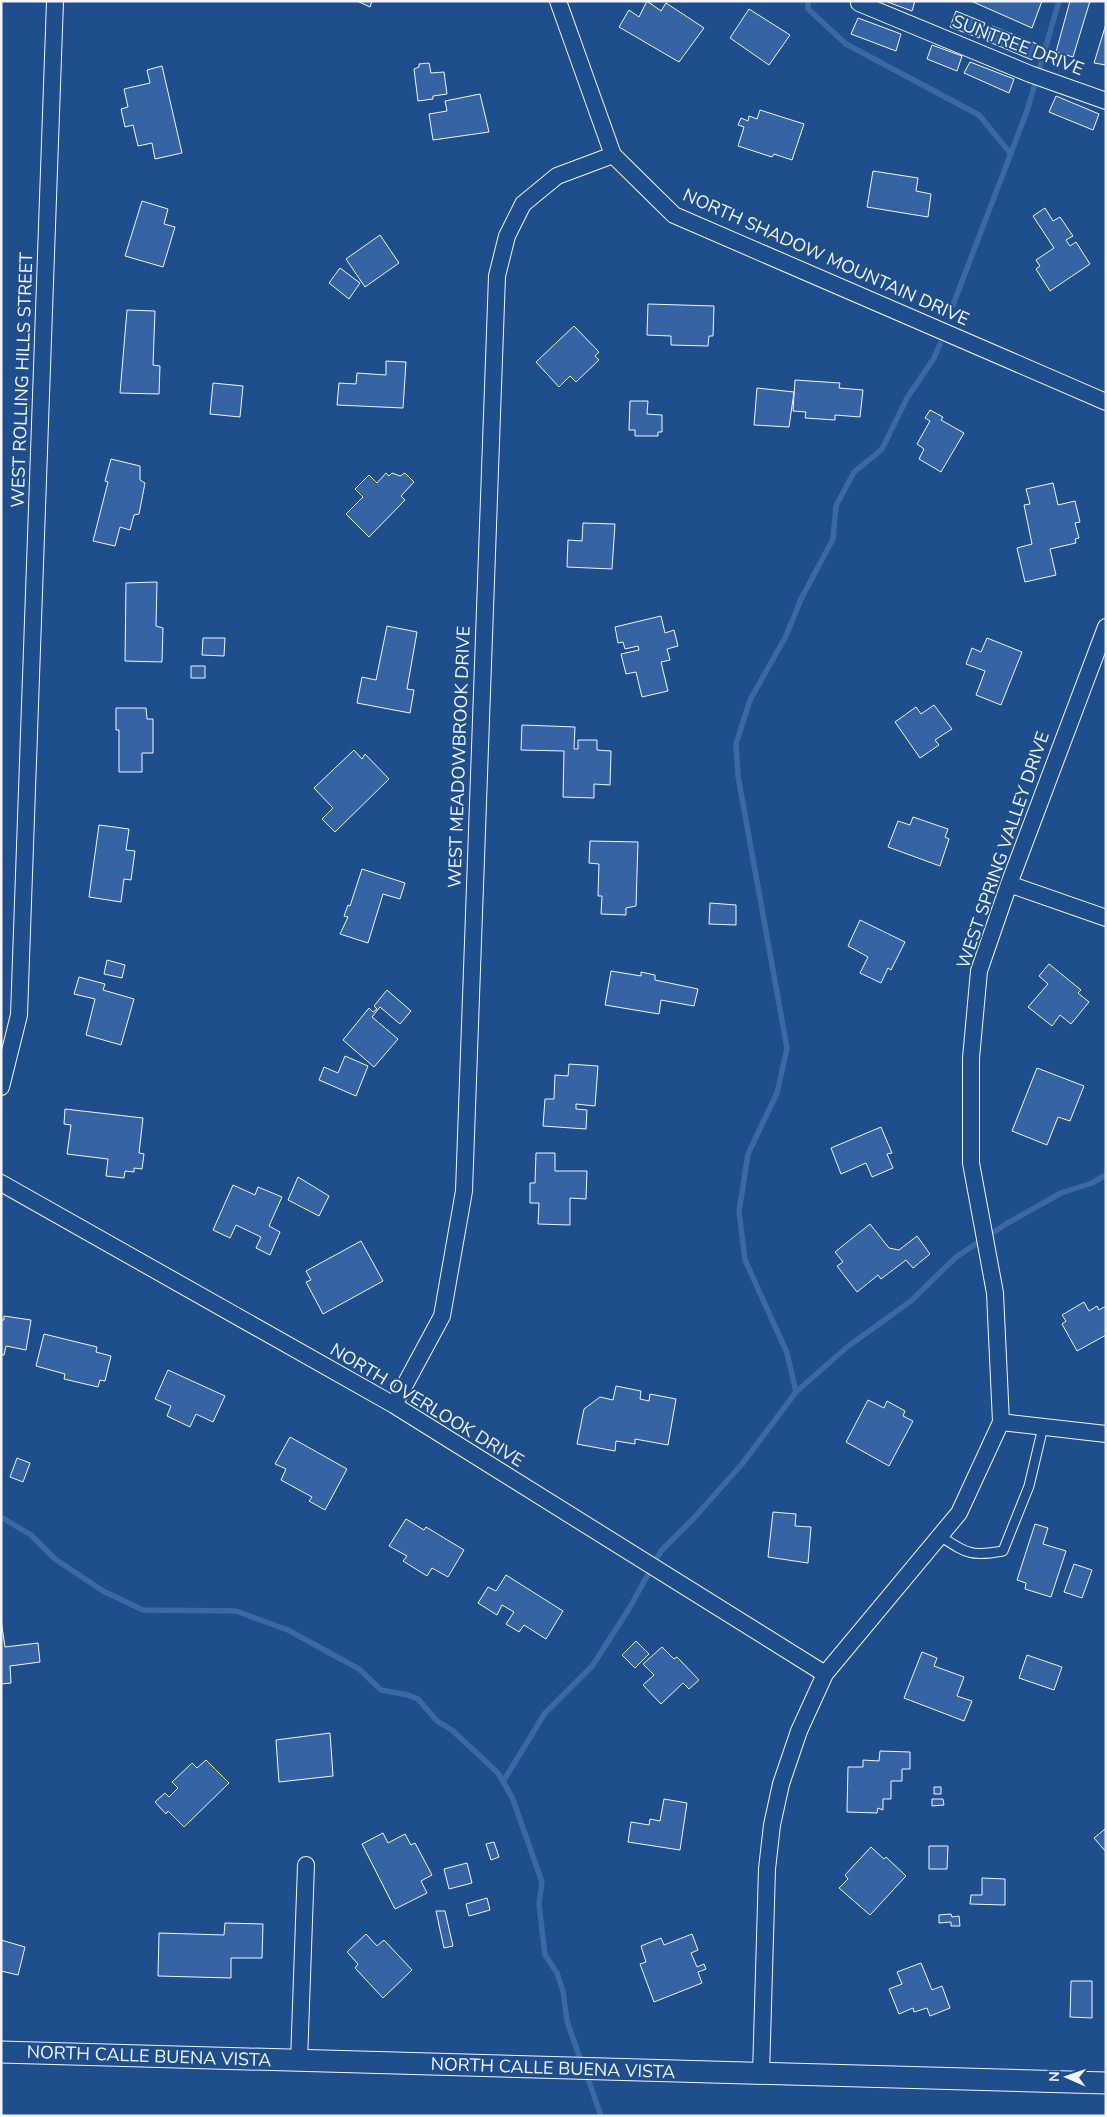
<svg xmlns="http://www.w3.org/2000/svg" width="1107" height="2117" font-family="'Nunito Sans',sans-serif">
<style>
.lines{fill:none;stroke-linecap:round;stroke-linejoin:round}
.stream{stroke:#3b69a3;stroke-width:5.5}
.building{fill:#3563a3;stroke:#f2f6ff}
.service-casing{stroke:#f2f6ff;stroke-width:11}
.minor-casing{stroke:#f2f6ff;stroke-width:18}
.tertiary-casing{stroke:#f2f6ff;stroke-width:23}
.service{stroke:#1f4e8c;stroke-width:9}
.minor{stroke:#1f4e8c;stroke-width:16}
.tertiary{stroke:#1f4e8c;stroke-width:21}
.labels{text-anchor:middle;dominant-baseline:central;stroke-width:4;stroke-linejoin:round;paint-order:stroke}
.street-label{font-size:18px;fill:#f2f6ff;stroke:#1f4e8c}
</style>
<rect width="100%" height="100%" fill="#1f4e8c"/>
<g class="lines">
<!-- stream -->
<path class="stream" d="M 808,1 L 808,9 L 846,44 L 979,115 L 1011,154
M 953,305 L 1027,111 L 1059,1
M 796,1392 L 787,1353 L 745,1260 L 739,1211 L 748,1154 L 777,1093 L 787,1048 L 738,776 L 736,744 L 750,700 L 786,636 L 801,599 L 833,539 L 836,506 L 854,472 L 882,449 L 907,398 L 934,358 L 940,344
M 1,1517 L 31,1535 L 55,1559 L 103,1591 L 143,1610 L 236,1611 L 288,1630 L 359,1669 L 381,1690 L 408,1695 L 418,1699 L 437,1721 L 452,1730 L 498,1773 L 512,1797 L 542,1882 L 539,1904 L 545,1955 L 557,1973 L 563,1991 L 567,2021 L 582,2064
M 504,1780 L 545,1713 L 593,1665 L 630,1607 L 661,1551 L 694,1518 L 742,1464 L 796,1392 L 847,1347 L 911,1301 L 956,1257 L 1006,1224 L 1061,1193 L 1092,1183 L 1106,1175
M 586,2073 L 601,2116"/>
</g>
<!-- building -->
<path class="building" d="M 357,1 L 372,1 L 370,7 Z
M 647,1 L 661,11 L 666,3 L 704,28 L 679,62 L 619,27 L 629,10 L 639,17 Z
M 885,1 L 915,1 L 912,11 Z
M 971,1 L 1042,1 L 1032,28 Z
M 1070,1 L 1090,1 L 1073,57 L 1056,52 Z
M 749,9 L 790,35 L 769,65 L 730,38 Z
M 956,11 L 985,23 L 979,38 L 950,27 Z
M 858,18 L 901,34 L 896,51 L 851,34 Z
M 1106,24 L 1106,65 L 1094,63 Z
M 992,26 L 1037,44 L 1032,60 L 987,41 Z
M 932,45 L 962,56 L 957,71 L 927,59 Z
M 970,62 L 1014,79 L 1009,93 L 964,73 Z
M 429,63 L 431,73 L 444,72 L 447,94 L 433,96 L 433,99 L 418,101 L 414,69 L 419,67 L 419,64 Z
M 162,66 L 182,153 L 155,159 L 152,143 L 138,146 L 133,125 L 125,127 L 121,109 L 128,107 L 124,89 L 150,83 L 147,70 Z
M 480,94 L 489,132 L 433,140 L 429,114 L 447,111 L 445,101 Z
M 1056,96 L 1099,114 L 1093,130 L 1049,112 Z
M 760,110 L 804,124 L 792,160 L 774,154 L 772,157 L 738,146 L 744,127 L 738,125 L 741,118 L 748,121 L 749,116 L 757,119 Z
M 873,171 L 918,178 L 916,191 L 931,194 L 928,217 L 867,207 Z
M 142,201 L 168,209 L 164,224 L 175,227 L 163,267 L 125,256 Z
M 1045,208 L 1053,221 L 1060,217 L 1073,236 L 1066,240 L 1070,246 L 1076,242 L 1090,264 L 1050,291 L 1036,269 L 1040,266 L 1036,260 L 1054,248 L 1033,216 Z
M 380,235 L 399,263 L 365,287 L 346,259 Z
M 340,268 L 360,283 L 349,299 L 329,283 Z
M 648,304 L 714,306 L 713,336 L 709,336 L 708,346 L 671,345 L 671,336 L 647,335 Z
M 127,310 L 155,311 L 153,365 L 160,366 L 159,394 L 120,393 Z
M 574,326 L 599,352 L 595,356 L 599,360 L 576,382 L 570,376 L 559,387 L 536,362 Z
M 386,361 L 406,362 L 403,408 L 337,405 L 339,383 L 356,384 L 357,373 L 386,375 Z
M 795,380 L 840,383 L 839,388 L 863,390 L 860,417 L 835,415 L 835,420 L 805,418 L 806,412 L 793,411 Z
M 213,383 L 243,386 L 240,417 L 210,414 Z
M 757,388 L 794,392 L 789,427 L 754,425 Z
M 630,401 L 648,401 L 647,414 L 662,415 L 662,432 L 658,432 L 658,436 L 635,436 L 635,430 L 629,430 Z
M 930,410 L 943,417 L 941,420 L 964,433 L 941,472 L 919,459 L 924,449 L 917,444 L 930,421 L 925,418 Z
M 111,459 L 140,466 L 140,480 L 145,483 L 139,514 L 134,515 L 130,530 L 120,527 L 115,546 L 93,541 L 108,482 L 105,481 Z
M 386,473 L 389,476 L 392,473 L 400,476 L 405,473 L 414,482 L 401,496 L 405,500 L 369,537 L 346,514 L 363,497 L 355,489 L 369,475 L 377,483 Z
M 1053,483 L 1058,505 L 1075,501 L 1080,522 L 1075,523 L 1079,538 L 1075,539 L 1076,543 L 1050,549 L 1056,575 L 1025,582 L 1017,548 L 1032,544 L 1024,505 L 1030,504 L 1026,489 Z
M 583,523 L 615,524 L 612,569 L 567,567 L 568,540 L 582,541 Z
M 157,582 L 156,626 L 163,628 L 162,662 L 125,661 L 126,583 Z
M 661,616 L 665,633 L 674,630 L 678,646 L 667,649 L 670,660 L 661,662 L 668,691 L 642,697 L 636,672 L 626,674 L 621,654 L 639,650 L 638,646 L 625,649 L 623,642 L 618,643 L 615,627 Z
M 387,626 L 417,632 L 407,689 L 414,690 L 410,713 L 357,703 L 362,677 L 376,680 Z
M 203,638 L 225,638 L 224,656 L 202,655 Z
M 987,638 L 1022,652 L 1001,705 L 976,695 L 985,671 L 966,664 L 972,648 L 981,652 Z
M 191,666 L 205,666 L 205,678 L 191,678 Z
M 934,705 L 952,729 L 935,740 L 939,745 L 920,758 L 895,722 L 916,707 L 921,714 Z
M 116,708 L 146,708 L 147,719 L 153,719 L 153,753 L 142,753 L 142,772 L 119,772 L 119,730 L 116,730 Z
M 522,725 L 575,727 L 574,749 L 578,749 L 578,740 L 597,740 L 597,750 L 611,751 L 610,785 L 594,784 L 594,798 L 563,797 L 564,751 L 521,750 Z
M 354,750 L 362,759 L 365,754 L 389,779 L 335,832 L 322,819 L 333,808 L 314,788 Z
M 913,817 L 948,829 L 945,837 L 949,839 L 940,866 L 888,847 L 898,821 L 910,825 Z
M 99,825 L 129,829 L 126,850 L 135,851 L 131,880 L 124,879 L 121,902 L 89,897 Z
M 590,841 L 638,842 L 636,906 L 626,908 L 626,915 L 601,914 L 602,896 L 598,896 L 599,864 L 589,863 Z
M 362,869 L 405,883 L 400,899 L 383,894 L 368,943 L 340,934 L 348,917 L 344,916 L 348,905 L 350,906 Z
M 710,903 L 736,905 L 736,925 L 709,924 Z
M 860,920 L 905,942 L 891,970 L 888,968 L 881,983 L 860,973 L 868,957 L 848,946 Z
M 107,960 L 125,965 L 122,978 L 104,974 Z
M 1049,964 L 1081,990 L 1078,993 L 1089,1002 L 1071,1024 L 1060,1015 L 1052,1026 L 1028,1007 L 1048,984 L 1039,976 Z
M 611,971 L 641,976 L 641,972 L 655,975 L 655,980 L 698,989 L 694,1006 L 661,1000 L 659,1014 L 605,1005 Z
M 79,977 L 105,984 L 103,990 L 134,999 L 121,1045 L 86,1035 L 95,999 L 74,994 Z
M 387,990 L 411,1011 L 400,1024 L 380,1007 L 372,1017 L 398,1039 L 374,1067 L 343,1040 L 369,1008 L 373,1012 L 377,1009 L 374,1006 Z
M 345,1056 L 368,1066 L 356,1096 L 319,1080 L 324,1067 L 338,1073 Z
M 569,1064 L 598,1066 L 595,1106 L 576,1104 L 576,1109 L 587,1110 L 586,1129 L 543,1126 L 545,1099 L 554,1099 L 555,1075 L 568,1076 Z
M 1037,1068 L 1084,1086 L 1070,1121 L 1058,1117 L 1047,1145 L 1012,1131 Z
M 65,1109 L 143,1118 L 139,1153 L 144,1154 L 142,1169 L 134,1168 L 134,1172 L 125,1171 L 124,1178 L 106,1176 L 108,1159 L 67,1154 L 71,1125 L 64,1124 Z
M 881,1127 L 892,1153 L 887,1154 L 893,1168 L 872,1177 L 866,1163 L 841,1174 L 831,1148 Z
M 536,1153 L 555,1153 L 555,1171 L 587,1171 L 586,1199 L 570,1198 L 570,1225 L 538,1224 L 539,1203 L 530,1203 L 530,1183 L 535,1183 Z
M 298,1177 L 329,1196 L 319,1216 L 288,1200 Z
M 233,1185 L 255,1195 L 258,1187 L 282,1197 L 269,1226 L 280,1232 L 270,1255 L 256,1248 L 261,1237 L 236,1225 L 230,1238 L 213,1230 Z
M 870,1224 L 889,1248 L 899,1250 L 917,1236 L 930,1254 L 913,1268 L 906,1260 L 881,1279 L 878,1275 L 857,1292 L 837,1266 L 843,1262 L 835,1252 Z
M 361,1241 L 383,1281 L 323,1314 L 306,1282 L 311,1280 L 306,1271 Z
M 1084,1302 L 1089,1311 L 1097,1306 L 1099,1310 L 1106,1306 L 1106,1335 L 1077,1351 L 1062,1324 L 1066,1321 L 1062,1315 Z
M 4,1316 L 31,1320 L 26,1350 L 6,1346 L 4,1355 L 1,1355 L 1,1320 L 4,1320 Z
M 44,1334 L 97,1347 L 96,1352 L 111,1356 L 105,1381 L 100,1380 L 98,1387 L 64,1379 L 65,1374 L 36,1366 Z
M 168,1370 L 225,1396 L 213,1422 L 196,1414 L 190,1427 L 167,1416 L 171,1406 L 155,1399 Z
M 616,1386 L 641,1391 L 640,1399 L 649,1401 L 650,1394 L 676,1399 L 668,1445 L 635,1439 L 635,1444 L 616,1441 L 615,1451 L 577,1444 L 584,1409 L 600,1397 L 613,1400 Z
M 868,1400 L 884,1408 L 887,1401 L 905,1411 L 903,1416 L 913,1421 L 889,1466 L 846,1442 Z
M 290,1437 L 347,1469 L 325,1510 L 309,1501 L 312,1497 L 281,1480 L 286,1469 L 275,1464 Z
M 17,1458 L 30,1463 L 23,1482 L 10,1477 Z
M 773,1512 L 796,1514 L 795,1526 L 811,1527 L 808,1563 L 768,1557 Z
M 406,1519 L 424,1530 L 426,1527 L 464,1550 L 448,1577 L 432,1568 L 427,1576 L 403,1561 L 407,1556 L 389,1546 Z
M 1035,1524 L 1048,1528 L 1043,1544 L 1066,1551 L 1051,1597 L 1025,1589 L 1026,1583 L 1017,1580 Z
M 1074,1564 L 1092,1570 L 1082,1598 L 1064,1592 Z
M 506,1575 L 563,1611 L 546,1639 L 524,1625 L 519,1632 L 506,1624 L 514,1612 L 502,1605 L 497,1615 L 478,1603 L 488,1587 L 496,1591 Z
M 1,1620 L 5,1647 L 38,1643 L 40,1662 L 10,1666 L 11,1683 L 1,1684 Z
M 636,1641 L 649,1654 L 635,1668 L 622,1655 Z
M 662,1647 L 674,1659 L 677,1657 L 699,1680 L 689,1689 L 683,1683 L 661,1704 L 643,1685 L 654,1675 L 643,1664 Z
M 922,1652 L 937,1658 L 934,1666 L 964,1677 L 957,1696 L 972,1701 L 964,1721 L 904,1698 Z
M 1027,1655 L 1062,1667 L 1054,1690 L 1019,1678 Z
M 330,1733 L 333,1776 L 279,1782 L 276,1740 Z
M 880,1751 L 910,1752 L 910,1769 L 902,1769 L 902,1781 L 891,1781 L 891,1799 L 883,1799 L 883,1810 L 878,1808 L 877,1813 L 847,1812 L 848,1767 L 863,1767 L 863,1760 L 879,1761 Z
M 206,1760 L 229,1783 L 184,1827 L 168,1811 L 166,1814 L 155,1802 L 165,1793 L 169,1797 L 178,1788 L 172,1782 L 192,1763 L 197,1768 Z
M 934,1787 L 941,1787 L 941,1794 L 934,1794 Z
M 664,1799 L 687,1803 L 680,1850 L 628,1842 L 631,1822 L 649,1825 L 650,1819 L 660,1821 Z
M 932,1799 L 943,1799 L 944,1805 L 932,1806 Z
M 1105,1829 L 1106,1830 L 1106,1852 L 1094,1838 Z
M 383,1833 L 388,1843 L 405,1834 L 411,1845 L 415,1843 L 432,1875 L 421,1881 L 427,1893 L 395,1909 L 362,1844 Z
M 494,1842 L 499,1857 L 491,1860 L 486,1844 Z
M 929,1846 L 948,1846 L 947,1869 L 929,1869 Z
M 871,1847 L 884,1859 L 886,1857 L 906,1876 L 870,1915 L 839,1888 L 848,1879 L 845,1875 Z
M 467,1863 L 472,1883 L 449,1889 L 444,1869 Z
M 982,1878 L 1005,1879 L 1005,1905 L 970,1904 L 971,1895 L 982,1895 Z
M 487,1898 L 490,1910 L 469,1916 L 466,1904 Z
M 436,1911 L 445,1911 L 453,1946 L 444,1948 Z
M 951,1914 L 952,1917 L 959,1916 L 960,1926 L 951,1926 L 951,1922 L 939,1923 L 939,1915 Z
M 225,1923 L 263,1924 L 262,1958 L 231,1958 L 231,1978 L 158,1976 L 159,1933 L 224,1935 Z
M 366,1934 L 377,1946 L 384,1940 L 412,1970 L 383,1998 L 355,1968 L 358,1964 L 347,1952 Z
M 692,1934 L 698,1950 L 691,1953 L 697,1967 L 704,1964 L 706,1969 L 698,1972 L 702,1983 L 654,2002 L 640,1964 L 646,1962 L 641,1946 L 661,1938 L 664,1945 Z
M 1,1940 L 25,1947 L 18,1975 L 1,1971 Z
M 921,1963 L 932,1990 L 942,1986 L 950,2008 L 930,2016 L 927,2008 L 914,2012 L 913,2008 L 899,2014 L 889,1989 L 902,1984 L 897,1972 Z
M 1071,1981 L 1092,1981 L 1092,2018 L 1070,2017 Z"/>
<g class="lines">
<!-- service casing -->
<g class="service-casing">
<path id="service" d="M 940,1536 C 966,1553 970,1557 1003,1551 L 1029,1486 L 1043,1427"/>
</g>
<!-- minor casing -->
<g class="minor-casing">
<path id="minor" d="M 558,1 L 613,155 L 674,215 L 1106,402
M 859,3 L 1030,74 L 1106,101
M 1009,884 L 1106,918
M 1,1087 L 19,1015 L 55,1
M 1,1183 L 394,1405 L 825,1674
M 394,1405 L 442,1316 L 464,1191 L 497,276 L 507,236 L 523,204 L 557,176 L 613,155
M 1001,1422 L 1106,1434
M 299,2061 L 306,1865
M 761,2074 L 767,1869 L 772,1825 L 781,1784 L 799,1731 L 825,1674 L 959,1513 L 1001,1422 L 995,1293 L 971,1163 L 971,1058 L 979,971 L 1009,884 L 1106,627"/>
</g>
<!-- tertiary casing -->
<g class="tertiary-casing">
<path id="tertiary" d="M 1,2052 L 1106,2083"/>
</g>
<!-- service -->
<use href="#service" class="service"/>
<!-- minor -->
<use href="#minor" class="minor"/>
<!-- tertiary -->
<use href="#tertiary" class="tertiary"/>
</g>
<g class="labels">
<!-- street labels -->
<g class="street-label">
<text transform="translate(1018 45) rotate(21)">SUNTREE DRIVE</text>
<text transform="translate(826 257) rotate(24)">NORTH SHADOW MOUNTAIN DRIVE</text>
<text transform="translate(22 380) rotate(-88)">WEST ROLLING HILLS STREET</text>
<text transform="translate(459 757) rotate(-88)">WEST MEADOWBROOK DRIVE</text>
<text transform="translate(1003 850) rotate(-71)">WEST SPRING VALLEY DRIVE</text>
<text transform="translate(427 1405) rotate(31)">NORTH OVERLOOK DRIVE</text>
<text transform="translate(149 2056) rotate(2)">NORTH CALLE BUENA VISTA</text>
<text transform="translate(553 2068) rotate(2)">NORTH CALLE BUENA VISTA</text>
</g>
</g>
<!-- border -->
<rect width="1107" height="2117" fill="none" stroke="#f2f6ff" stroke-width="5"/>
<!-- north arrow -->
<g transform="translate(1067 2077) rotate(272)" stroke="#1f4e8c" stroke-width="4" paint-order="stroke">
<path d="M0-4L9 19L0 12L-9 19Z" fill="#f2f6ff"/>
<text y="-8" font-size="14" font-weight="bold" text-anchor="middle" fill="#f2f6ff">N</text>
</g>
</svg>
